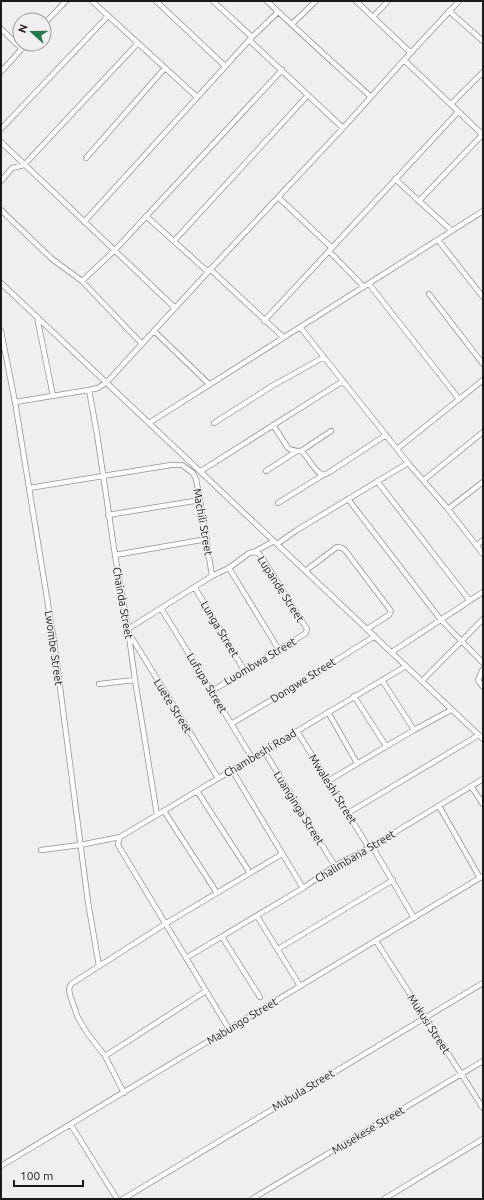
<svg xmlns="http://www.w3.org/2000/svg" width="484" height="1200" font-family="Ubuntu,sans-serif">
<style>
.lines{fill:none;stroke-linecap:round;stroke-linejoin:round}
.minor-casing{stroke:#949193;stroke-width:6}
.minor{stroke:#fff;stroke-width:4.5}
.labels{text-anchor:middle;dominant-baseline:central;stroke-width:3;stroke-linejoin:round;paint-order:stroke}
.street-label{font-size:11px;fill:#1b1a1b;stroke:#f1eef0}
</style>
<rect width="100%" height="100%" fill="#f1eef0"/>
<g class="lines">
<!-- minor casing -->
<g class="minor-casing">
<path id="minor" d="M 92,1 L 197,97
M 156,1 L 225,66
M 213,1 L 252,37
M 267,1 C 301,34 336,65 371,97
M 356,1 L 411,53
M 449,11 L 483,41
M 373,17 L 388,1
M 44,24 L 66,1
M 292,24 L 316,1
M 1,29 L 22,49
M 249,40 L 343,128
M 404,60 L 483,135
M 1,72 L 26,44
M 451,104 L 483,72
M 1,129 L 108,16
M 1,142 L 175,308
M 86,158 L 165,68
M 395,179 L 452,231
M 1,181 L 12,168 L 24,165 L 138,43
M 278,197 L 332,248
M 419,201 L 483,134
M 1,210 L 52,259 L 82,281 L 142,344
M 146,216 L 208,272
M 84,222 L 252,37 L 278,12
M 438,240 L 483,297
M 174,241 L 308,95
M 329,251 L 364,287
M 210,269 L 283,337
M 82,281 L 115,250 L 282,70
M 1,283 L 483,739
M 369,284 L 459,399
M 429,294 L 483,364
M 37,317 L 53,396
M 264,321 L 458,112
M 300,327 L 408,463 L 448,509 L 483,554
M 1,331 L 15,402 L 54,641 L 88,902 L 99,966
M 154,331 L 210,385
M 89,390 L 97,434 L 115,555 L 128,629 L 135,680 L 157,815
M 15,402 L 89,390 L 98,388 L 107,382 L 208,272 L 343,128 L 404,60 L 459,1
M 149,423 L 483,211
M 214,423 L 272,386 L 324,357
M 273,425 L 288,448 C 292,451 296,451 301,451 L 331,431
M 397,449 L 483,380
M 301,451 C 310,458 312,470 323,475
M 201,471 L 343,381
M 266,471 L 297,451
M 424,480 L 483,432
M 377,481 L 470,601
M 29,488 L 171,465 L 182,465 L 193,473 L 196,479 L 200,500 L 212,576
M 348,499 L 441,620 L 483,663
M 278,503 L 323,475 L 328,473 L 386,435
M 448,509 L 483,482
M 108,515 L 200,500
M 277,544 L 297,530 L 408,463
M 477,545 L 483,540
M 254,552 L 274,541
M 115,555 L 207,539
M 229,568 L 279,650
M 305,571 L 337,547 L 342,548 L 345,550 L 391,611 L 389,615 L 367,629
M 195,588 L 244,670
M 161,608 L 252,758
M 128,629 L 212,576 L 229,568 L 249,553 L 254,552 L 258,553 L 261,556 L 307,629 L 306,633 L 212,691
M 130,635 L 218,778
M 392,652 L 483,592
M 483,669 L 478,680 L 483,687
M 382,680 L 414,730
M 422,681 L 483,619
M 99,684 L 135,680
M 354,696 L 386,746
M 328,712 L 357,763
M 231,724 L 295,686 L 375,636
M 297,731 L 369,848
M 264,751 L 335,866
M 232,770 L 303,888
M 328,781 L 414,730 L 451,710
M 471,786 L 483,804
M 197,791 L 250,873
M 439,806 L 480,878
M 164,811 L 217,893
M 348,813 L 479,735
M 372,846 L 414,918
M 41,850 L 80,845 L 120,837
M 257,916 L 300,986
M 222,937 L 260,997
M 376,941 L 483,1108
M 278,949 L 393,880
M 186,958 L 303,888 L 335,866 L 369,848 L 483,779
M 229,1029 L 118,845 L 119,840 L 120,837 L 406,666
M 105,1056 L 206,991
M 124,1093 L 105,1056 L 88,1034 L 78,1018 L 70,995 L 69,989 L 71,984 L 165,924 L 282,854
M 71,1125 L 117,1199
M 1,1166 L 483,876
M 123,1199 L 483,983
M 252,1199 L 483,1061
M 384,1199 L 483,1139"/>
</g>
<!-- minor -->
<use href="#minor" class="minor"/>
</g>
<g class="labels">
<!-- street labels -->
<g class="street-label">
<text transform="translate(203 522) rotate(80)">Machili Street</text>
<text transform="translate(281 589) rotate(57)">Lupande Street</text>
<text transform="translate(123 603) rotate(80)">Chainda Street</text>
<text transform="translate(220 629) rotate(59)">Lunga Street</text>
<text transform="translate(54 648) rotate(82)">Lwombe Street</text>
<text transform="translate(260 661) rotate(-31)">Luombwa Street</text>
<text transform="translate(303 680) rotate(-32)">Dongwe Street</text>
<text transform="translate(207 683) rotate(59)">Lufupa Street</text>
<text transform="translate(173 706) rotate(58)">Luete Street</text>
<text transform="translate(260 753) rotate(-31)">Chambeshi Road</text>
<text transform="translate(333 789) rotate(58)">Mwaleshi Street</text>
<text transform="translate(299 808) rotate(58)">Luanginga Street</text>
<text transform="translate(355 856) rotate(-31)">Chalimbana Street</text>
<text transform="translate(242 1021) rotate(-31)">Mabungo Street</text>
<text transform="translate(429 1024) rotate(57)">Mukusi Street</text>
<text transform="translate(303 1090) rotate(-31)">Mubula Street</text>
<text transform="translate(368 1130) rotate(-31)">Musekese Street</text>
</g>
</g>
<!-- border -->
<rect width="484" height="1200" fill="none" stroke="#1b1a1b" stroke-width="4"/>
<!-- north arrow -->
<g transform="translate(32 32) rotate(291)"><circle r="19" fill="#f1eef0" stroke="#9b999b"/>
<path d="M0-3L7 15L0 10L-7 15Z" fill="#25784a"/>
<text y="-6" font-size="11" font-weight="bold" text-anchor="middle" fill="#1b1a1b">N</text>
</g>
<!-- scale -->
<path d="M14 1180v6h69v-6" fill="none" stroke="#1b1a1b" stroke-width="2"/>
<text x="20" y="1180" font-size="12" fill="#1b1a1b" stroke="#f1eef0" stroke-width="3" paint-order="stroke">100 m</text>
</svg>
